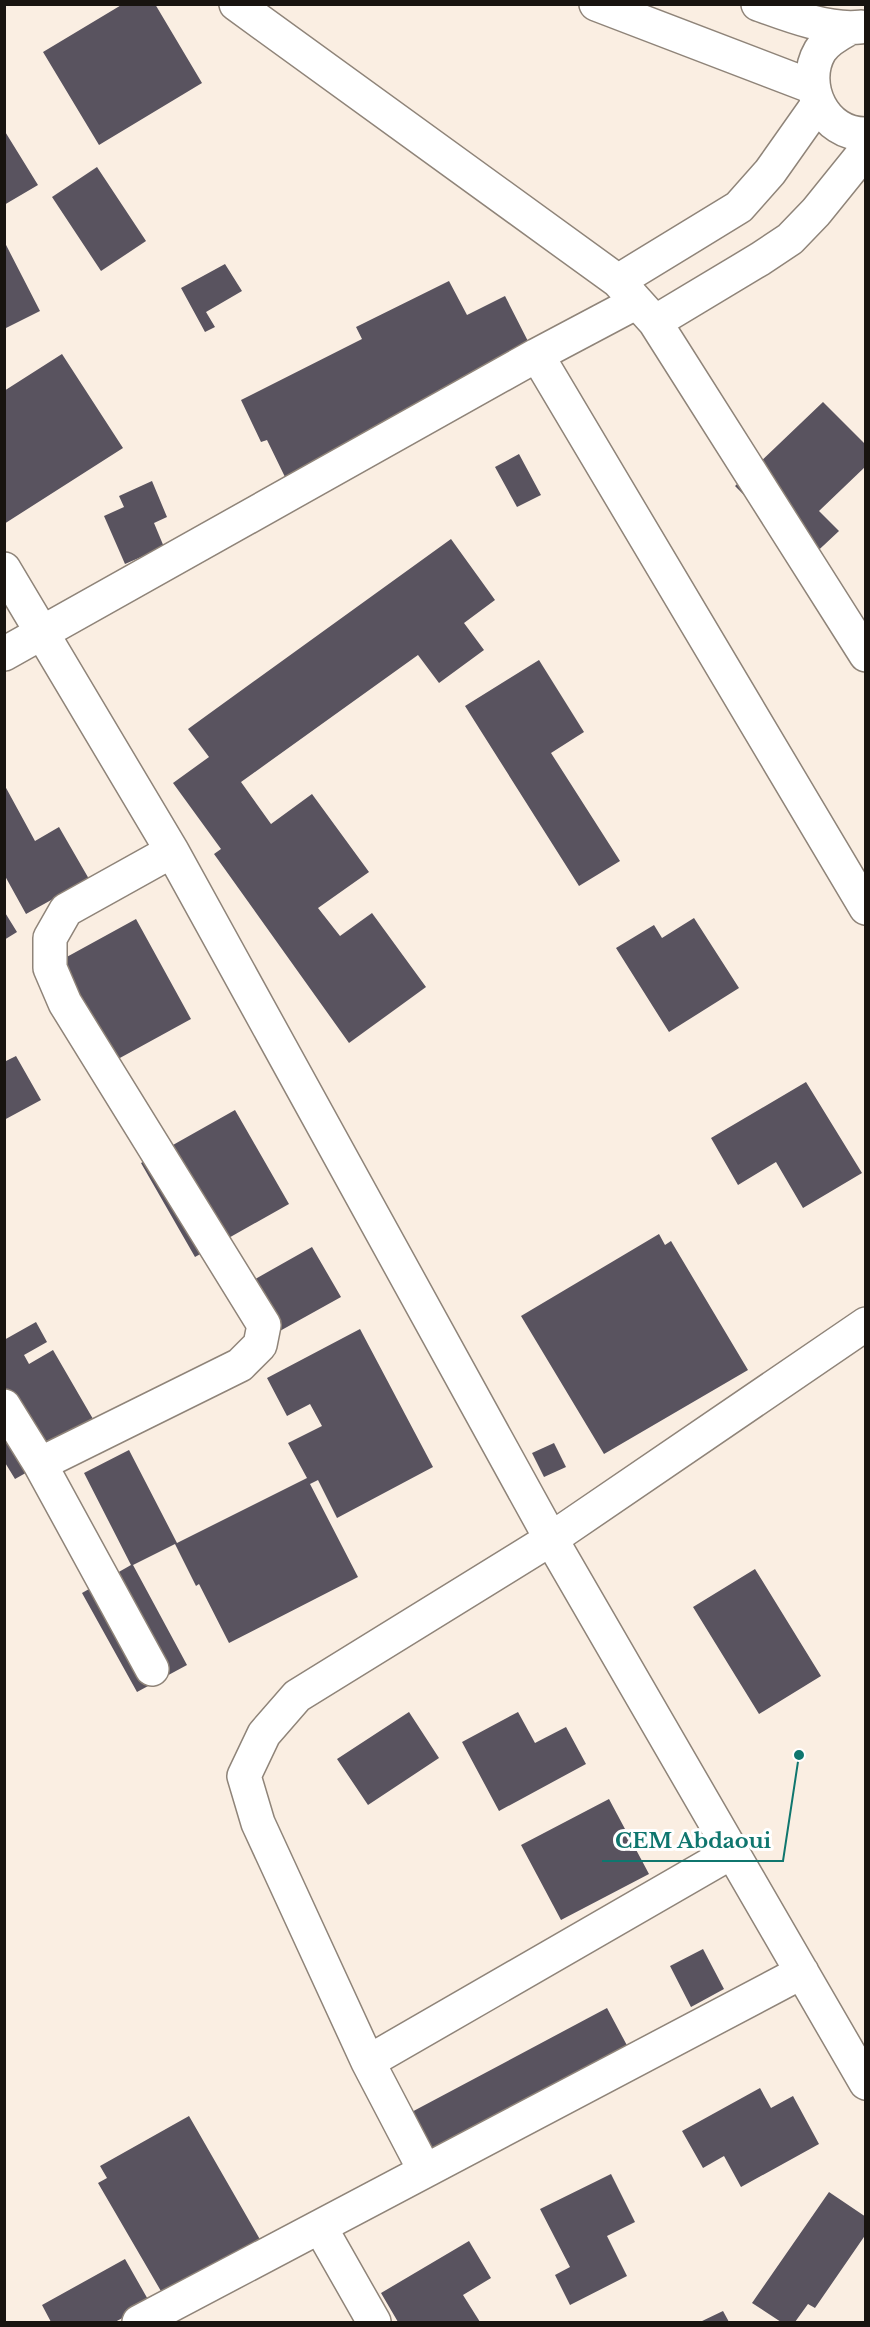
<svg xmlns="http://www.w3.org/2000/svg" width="870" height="2327" font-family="'Libre Baskerville',serif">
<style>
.building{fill:#59535f}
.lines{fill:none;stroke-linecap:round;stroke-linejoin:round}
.street-casing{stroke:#8f8479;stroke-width:36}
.street{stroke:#fff;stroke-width:33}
.leader{fill:none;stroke:#0f766e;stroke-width:2}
.callout-dot{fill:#0f766e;stroke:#fff;stroke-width:2}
.callout-label{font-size:21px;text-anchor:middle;font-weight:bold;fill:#0f766e;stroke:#fff;stroke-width:6;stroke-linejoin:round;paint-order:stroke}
</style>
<rect width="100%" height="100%" fill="#faeee2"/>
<!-- building -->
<path class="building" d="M 123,4 L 155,4 L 202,83 L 99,145 L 43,52 Z
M 4,130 L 38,185 L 4,205 Z
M 97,167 L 146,241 L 101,271 L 52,197 Z
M 4,241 L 40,311 L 4,329 Z
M 225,264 L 242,291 L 206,312 L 215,327 L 205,332 L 181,288 Z
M 449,281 L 467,315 L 505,296 L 534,353 L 285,477 L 267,440 L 261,442 L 241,400 L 362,339 L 356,327 Z
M 62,354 L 123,448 L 4,524 L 4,391 Z
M 823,402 L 866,445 L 866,466 L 819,511 L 839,531 L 808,560 L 735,486 Z
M 519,454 L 541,495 L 517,507 L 495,467 Z
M 152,481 L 167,517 L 154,523 L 164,547 L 125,564 L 104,516 L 124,507 L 119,496 Z
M 451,539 L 495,600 L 464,623 L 484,650 L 439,683 L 418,655 L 241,782 L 271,824 L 312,794 L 369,872 L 318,908 L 340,936 L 372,913 L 426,987 L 349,1043 L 214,854 L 221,849 L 173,783 L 209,757 L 188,729 Z
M 539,660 L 584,732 L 551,753 L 620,861 L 579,886 L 465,706 Z
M 5,786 L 35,841 L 59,827 L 89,879 L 26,914 L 5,876 Z
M 4,911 L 17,932 L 4,940 Z
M 694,918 L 739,988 L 669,1032 L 616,948 L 654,925 L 662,938 Z
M 136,919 L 191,1019 L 98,1070 L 43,970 Z
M 16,1056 L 41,1100 L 4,1120 L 4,1062 Z
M 806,1082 L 862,1173 L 803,1208 L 776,1162 L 738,1185 L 711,1138 Z
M 235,1110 L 289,1204 L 195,1257 L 141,1163 Z
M 659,1234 L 665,1245 L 671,1241 L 748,1370 L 604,1454 L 521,1316 Z
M 312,1247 L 341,1297 L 269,1337 L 241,1287 Z
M 36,1322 L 47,1342 L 24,1355 L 29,1364 L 53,1350 L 100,1431 L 15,1479 L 4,1461 L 4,1340 Z
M 360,1329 L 433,1467 L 337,1518 L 318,1480 L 310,1484 L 358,1577 L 229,1643 L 199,1584 L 196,1586 L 175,1544 L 133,1565 L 187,1665 L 137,1692 L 82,1593 L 131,1565 L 84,1473 L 129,1450 L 177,1543 L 307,1478 L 288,1443 L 322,1426 L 310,1404 L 287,1416 L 267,1378 Z
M 554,1443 L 566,1467 L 544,1477 L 532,1453 Z
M 755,1569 L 821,1676 L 759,1714 L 693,1607 Z
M 409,1712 L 439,1758 L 368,1805 L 337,1759 Z
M 518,1712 L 535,1743 L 566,1727 L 586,1764 L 499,1811 L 462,1742 Z
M 609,1799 L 649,1874 L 561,1920 L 521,1845 Z
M 703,1949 L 724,1989 L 691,2007 L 670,1966 Z
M 607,2008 L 638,2066 L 438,2173 L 406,2115 Z
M 760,2088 L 771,2108 L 793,2096 L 819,2144 L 741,2187 L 724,2156 L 703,2168 L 682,2131 Z
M 189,2116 L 262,2243 L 165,2298 L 98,2183 L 107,2178 L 100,2166 Z
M 611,2174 L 635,2222 L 607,2236 L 627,2276 L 570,2305 L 555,2275 L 570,2267 L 540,2209 Z
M 829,2192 L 866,2217 L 866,2234 L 815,2308 L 808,2304 L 795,2322 L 781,2322 L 752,2303 Z
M 469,2241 L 491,2278 L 463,2295 L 480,2322 L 398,2322 L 381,2293 Z
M 125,2259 L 150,2303 L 115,2322 L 51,2322 L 42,2305 Z
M 723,2311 L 729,2322 L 700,2322 Z"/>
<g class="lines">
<!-- street casing -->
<g class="street-casing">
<path id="street" d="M 236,4 L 618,281 L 655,322 L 866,655
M 596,4 L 813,87
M 758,4 C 788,15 830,31 861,27
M 850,28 C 839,34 827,40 820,51 C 800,85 824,135 866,134
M 618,281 L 739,207 L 770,172 L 818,104
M 655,322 L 760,259 L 790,239 L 816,212 L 866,150
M 537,355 L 866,908
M 4,569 L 172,851 L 551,1539 L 866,2083
M 4,654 L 537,355 L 637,302
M 4,1406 L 40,1464 L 152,1669
M 40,1464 L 240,1365 L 260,1345 L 264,1325 L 65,1003 L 50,968 L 50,938 L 66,910 L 172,851
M 368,2062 L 732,1852
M 425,2171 L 368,2062 L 258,1823 L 244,1776 L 264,1734 L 297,1696 L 551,1539 L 866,1324
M 320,2227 L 374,2322
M 139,2322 L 802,1972"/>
</g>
<!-- street -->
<use href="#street" class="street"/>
</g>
<!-- callouts -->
<path class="leader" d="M799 1755L783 1861H602"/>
<circle class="callout-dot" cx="799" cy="1755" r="6"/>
<g class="callout-label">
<text x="693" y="1848">CEM Abdaoui</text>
</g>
<!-- border -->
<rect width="870" height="2327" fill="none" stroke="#181410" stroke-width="12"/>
</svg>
